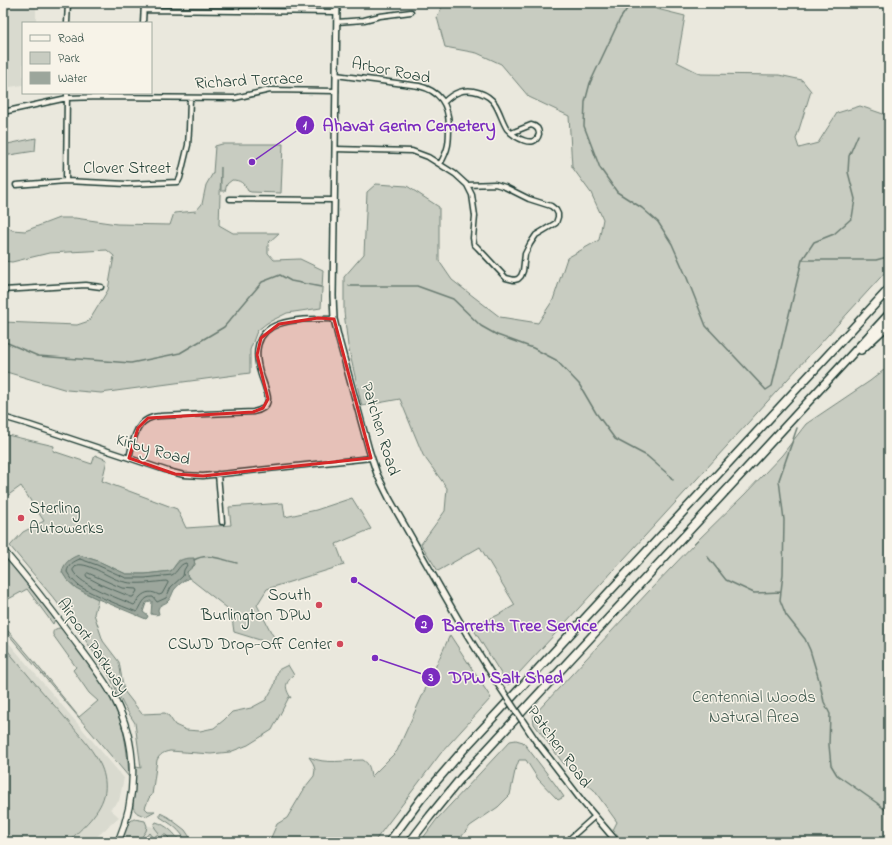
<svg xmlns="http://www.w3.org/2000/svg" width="892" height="845" font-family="'Indie Flower',sans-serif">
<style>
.built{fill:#d9dacf}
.green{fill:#c8ccc1;stroke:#74847a}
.water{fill:#9ca69c;stroke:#6a7c72}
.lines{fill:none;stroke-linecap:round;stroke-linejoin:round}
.shore{stroke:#51675e;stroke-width:1}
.stream{stroke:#6a7c72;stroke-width:1.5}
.minor-casing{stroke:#1f3d34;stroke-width:7}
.tertiary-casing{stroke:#1f3d34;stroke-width:8}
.secondary-casing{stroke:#1f3d34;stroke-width:8}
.motorway-casing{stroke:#1f3d34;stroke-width:10}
.minor{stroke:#f7f3e8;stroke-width:4}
.tertiary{stroke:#f7f3e8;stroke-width:5}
.secondary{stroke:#f7f3e8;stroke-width:5.5}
.motorway{stroke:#f7f3e8;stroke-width:7}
.tertiary-bridge-casing{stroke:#1f3d34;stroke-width:8;stroke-linecap:butt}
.tertiary-bridge{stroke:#f7f3e8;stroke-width:5}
.marked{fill:#d62828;fill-opacity:0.2;stroke:#d62828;stroke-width:3;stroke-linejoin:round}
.poi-dot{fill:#d1495b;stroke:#f7f3e8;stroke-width:1.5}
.labels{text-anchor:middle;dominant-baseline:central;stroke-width:3;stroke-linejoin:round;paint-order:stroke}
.street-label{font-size:17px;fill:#1f3d34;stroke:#f7f3e8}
.poi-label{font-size:17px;fill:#1f3d34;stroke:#f7f3e8;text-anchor:end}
.park-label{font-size:17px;fill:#415a50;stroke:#f7f3e8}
.leader{fill:none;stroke:#7b2cbf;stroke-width:1.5}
.callout-dot{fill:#7b2cbf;stroke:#f7f3e8;stroke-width:1.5}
.mark-label{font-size:12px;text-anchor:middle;font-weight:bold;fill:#fff}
.callout-label{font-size:18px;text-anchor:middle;font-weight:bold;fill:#7b2cbf;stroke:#f7f3e8;stroke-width:3;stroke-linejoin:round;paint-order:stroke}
</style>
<rect width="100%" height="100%" fill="#eae8dd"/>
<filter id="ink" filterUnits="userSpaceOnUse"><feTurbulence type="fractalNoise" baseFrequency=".025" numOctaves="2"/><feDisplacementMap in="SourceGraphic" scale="8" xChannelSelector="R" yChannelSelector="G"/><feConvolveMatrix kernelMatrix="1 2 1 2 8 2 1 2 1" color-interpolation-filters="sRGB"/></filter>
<g filter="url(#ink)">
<!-- built -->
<path class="built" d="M 3,3 L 36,3 L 36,23 L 23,23 L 23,85 L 3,88 Z
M 3,636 L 124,778 L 119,801 L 110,809 L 119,817 L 91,842 L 3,842 Z
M 149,826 L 154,827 L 168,832 L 178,842 L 133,842 L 143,827 Z"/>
<!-- green -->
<path class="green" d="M 444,3 L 653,3 L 657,9 L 685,16 L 677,62 L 701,74 L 779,75 L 802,80 L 811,91 L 796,139 L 799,148 L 818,143 L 837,113 L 860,106 L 889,116 L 889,268 C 762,407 636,547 508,685 L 472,627 L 498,615 L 515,605 L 480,547 L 438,571 L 421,544 L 445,511 L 447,488 L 423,455 L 400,399 L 362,406 L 348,346 L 344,312 L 344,277 L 364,254 L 367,192 L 376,184 L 407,186 L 439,207 L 439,261 L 452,280 L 500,317 L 538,323 L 553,300 L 567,258 L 599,240 L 603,219 L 591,193 L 572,167 L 569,116 L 529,97 L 501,64 L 477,53 L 445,47 L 437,17 Z
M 36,138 L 35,151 L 3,156 L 3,145 Z
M 222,144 L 283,144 L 281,193 L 251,192 L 248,191 C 244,183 240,180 232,180 L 227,184 L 225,191 L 221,191 L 221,167 L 219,225 L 233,233 L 279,233 L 268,243 L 268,253 L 274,260 L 300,259 L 323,270 L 321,308 L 287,313 L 267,323 L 257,331 L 250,350 L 250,373 L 101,393 L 67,390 L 3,371 L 3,322 L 77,325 L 89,321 L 108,290 L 114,256 L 107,250 L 49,253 L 12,262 L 3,261 L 3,223 L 12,230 L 25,231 L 59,218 L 75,218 L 117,224 L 170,225 L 174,213 L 196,211 L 202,204 L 206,185 L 213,173 L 215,146 Z
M 889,366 L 889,842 L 624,842 L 613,830 L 617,822 L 594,790 L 563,763 L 534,724 L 533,716 L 649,591 L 696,542 L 745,494 L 782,455 L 806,424 L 870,381 Z
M 3,434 L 54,446 L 53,451 L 92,464 L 95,455 L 107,460 L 102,481 L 177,509 L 186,528 L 231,525 L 229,507 L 283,503 L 285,517 L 316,510 L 352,498 L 371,529 L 336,544 L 344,565 L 267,589 L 257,605 L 272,634 L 280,644 L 275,647 L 263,641 L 234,632 L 231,611 L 189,578 L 187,575 L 187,572 L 195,565 L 195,563 L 179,560 L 171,571 L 145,574 L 126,574 L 98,561 L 79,555 L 62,572 C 72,588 81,591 98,599 L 94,614 L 103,641 L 119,662 L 124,691 L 142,714 L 165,713 L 169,716 L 175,725 L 186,730 L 200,731 L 214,728 L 224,720 L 232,712 L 251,708 L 266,700 L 274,686 L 278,670 L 288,665 L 294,675 C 285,683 284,687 291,698 L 289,697 L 272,730 L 248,745 L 230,752 L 211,754 L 170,751 C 164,752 160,754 157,760 L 152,795 L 149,798 L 145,808 L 148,811 L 155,811 L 146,816 C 139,814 136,814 133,807 L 136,767 L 141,768 L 135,723 L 124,706 L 109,675 L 86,641 L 56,601 L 10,546 L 23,532 L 44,521 L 21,486 L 3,499 Z
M 3,555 L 30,587 L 55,619 L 53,624 L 27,589 L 3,602 Z
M 3,625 L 32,659 L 79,717 L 98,701 L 89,693 L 73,670 L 76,667 L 53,635 C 52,630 56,628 61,628 C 82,657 110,688 121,723 C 126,741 128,759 129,777 L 3,628 Z
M 450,635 L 491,698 L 441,753 L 374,842 L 269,842 L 277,824 L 287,818 L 306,786 L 314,776 L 315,770 L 313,763 L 309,757 C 326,765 345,760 363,760 C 370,764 370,770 371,777 L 397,751 Z
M 3,645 C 22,668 41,691 61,713 C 74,729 90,745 100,764 C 104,772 106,782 105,791 C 102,812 82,828 68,842 L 3,842 Z
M 516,740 L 523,742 L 555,784 L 564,797 L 558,800 L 538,779 L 526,760 L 519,760 L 515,771 L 510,795 L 498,807 L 470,826 L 457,842 L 420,842 L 437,819 L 510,741 Z
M 160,813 L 168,817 L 185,830 L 193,842 L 186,842 C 181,830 171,824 160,817 Z
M 134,819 L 140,820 L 145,821 L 147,826 L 146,831 L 138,842 L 119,842 L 129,822 Z
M 156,822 C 166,825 175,833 180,842 L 171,842 L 168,840 L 169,838 L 166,835 L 163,835 L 162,837 L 163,841 L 165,842 L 146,842 L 143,840 L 149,833 L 153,838 L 159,833 L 155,828 L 154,825 Z"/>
<!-- water -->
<path class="water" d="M 79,555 L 98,561 L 126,574 L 145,574 L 171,571 C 179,561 179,558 194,558 C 196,568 192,565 187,572 L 187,575 L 189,578 C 183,581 178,585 174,590 C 172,594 171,599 167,602 C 163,605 159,604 158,610 L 159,614 C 157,615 154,615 151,614 L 152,601 L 150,601 L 146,603 L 143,612 L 148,616 L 147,618 L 146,619 L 98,599 L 76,588 L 67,580 L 62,572 C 64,563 70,558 79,555 Z"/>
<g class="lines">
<!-- shore -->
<path class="shore" d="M 80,559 L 97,565 L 126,578 L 145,578 L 172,575 C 178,572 179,564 186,563 L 187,565 L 184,570 L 183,576 L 171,587 L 166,598 L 157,602 L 153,597 C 143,596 142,606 137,612 C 119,605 96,596 79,586 C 74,582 70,577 67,572 C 68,565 74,561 80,559 Z
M 77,565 C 90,562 111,580 125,582 C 136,585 155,582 166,581 L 168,582 L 168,583 L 162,594 L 159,595 C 152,591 146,591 140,597 C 137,600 137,603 134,605 C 118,598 81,586 73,571 L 73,570 Z
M 88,573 L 122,588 L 136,589 L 137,591 L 133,597 L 131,597 L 104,586 L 87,577 L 86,575 Z"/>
<!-- stream -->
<path class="stream" d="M 631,3 L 620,19 L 590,83 L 585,102 L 584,126 L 600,168 L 617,192 L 642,208 L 658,222 L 672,244 L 687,278 L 706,326 L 766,390 L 772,386 L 802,260 L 814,242 L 834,234 L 852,218 L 855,199 L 848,172 L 849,156 L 858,135
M 802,260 L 876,260 L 887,257 L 889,254
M 349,286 L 417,286 L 453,299 L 481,326 L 497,335 L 533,348 L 556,360 L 579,384 L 596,413 L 615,439 L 647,456 L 669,475 L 673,480
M 3,341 L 38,356 L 131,363 L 180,353 L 224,327 L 262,282 L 280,275 L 291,281 L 321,287
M 797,428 L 779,480 L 784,520 L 783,574 L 780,600 L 786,615 L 805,639 L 810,650 L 819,680 L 824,702 L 830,714 L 829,745 L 831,765 L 837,775 L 877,803 L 889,813
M 707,556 L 726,580 L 754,593 L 781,592
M 194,560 C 208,552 223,560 237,563"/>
<!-- minor casing -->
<g class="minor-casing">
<path id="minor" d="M 144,10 L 337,12
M 237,10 L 237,3
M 337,22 L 364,20 L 380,16 L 411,12
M 67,23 L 68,3
M 143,23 L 144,3
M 336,75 L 419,86 C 440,91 448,104 449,125 C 449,142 449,149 440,164
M 444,102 C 448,98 453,94 459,92 C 471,88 488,93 495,104 C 500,112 502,121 507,129 C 514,137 535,150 539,134 C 539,129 536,126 531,125 L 511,133
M 3,112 L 67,98 L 100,97 L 235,98 L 270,90 L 336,91
M 335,149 L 412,151 L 428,157 L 455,174 L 467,185 L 472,195 L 475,216 L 473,238 L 474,244 L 478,248 L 506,278 L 514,280 L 518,279 L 521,276 L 523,271 L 525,254 L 530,244 L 536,235 L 556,223 L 558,217 L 558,214 L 556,210 L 551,206 L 529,199 L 505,187 L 495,184 L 467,185
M 66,181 L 67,93
M 16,185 L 66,181 L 127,184 L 178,182 L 180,178 L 188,145 L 189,130 L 190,98
M 230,199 L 334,200
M 3,290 L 86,285 L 101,287
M 3,417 L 30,425 L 168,471 L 184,475 L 203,476 L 371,458
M 129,458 C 132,445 135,425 148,419 C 152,417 156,416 160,416 L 253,412 C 260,411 268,407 268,399 C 268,393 263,381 261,375 C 254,354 255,332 279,324 C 297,318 316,319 334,319
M 218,474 L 222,522
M 566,842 L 594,817"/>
</g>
<!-- tertiary casing -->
<g class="tertiary-casing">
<path id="tertiary" d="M 337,3 L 333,296 L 334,319 L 339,340 L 369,450 L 377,474 L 389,498 L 446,598 L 468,636 L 494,678
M 536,741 L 582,801 L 617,842"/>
</g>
<!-- secondary casing -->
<g class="secondary-casing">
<path id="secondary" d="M 3,550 C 27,578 49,606 71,636 C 86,656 102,676 114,698 C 138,744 138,795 118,842"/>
</g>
<!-- motorway casing -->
<g class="motorway-casing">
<path id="motorway" d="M 861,350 L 889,324
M 389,842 L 421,799 L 464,749 L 889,289
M 410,842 L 430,816 L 461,778 L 889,314"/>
</g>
<!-- minor -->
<use href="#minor" class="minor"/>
<!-- tertiary -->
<use href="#tertiary" class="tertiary"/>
<!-- secondary -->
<use href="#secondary" class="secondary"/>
<!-- motorway -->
<use href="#motorway" class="motorway"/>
<!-- tertiary-bridge casing -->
<g class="tertiary-bridge-casing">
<path id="tertiary-bridge" d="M 494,678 L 536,741"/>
</g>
<!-- tertiary-bridge -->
<use href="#tertiary-bridge" class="tertiary-bridge"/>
</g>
</g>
<!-- marked area -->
<path class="marked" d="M 318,318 L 334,319 L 371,458 L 203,476 L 175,474 L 129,458 L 138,428 L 148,418 L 253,412 L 263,408 L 268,399 L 257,355 L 261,338 L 279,324 Z"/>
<!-- markers -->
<g class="poi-dot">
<circle cx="21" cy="518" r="4"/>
<circle cx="319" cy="605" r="4"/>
<circle cx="340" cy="644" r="4"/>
</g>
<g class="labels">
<!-- street labels -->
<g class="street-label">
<text transform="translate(391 71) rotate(11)">Arbor Road</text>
<text transform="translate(249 81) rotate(-3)">Richard Terrace</text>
<text x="127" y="168">Clover Street</text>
<text transform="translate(380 429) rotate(73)">Patchen Road</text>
<text transform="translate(153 450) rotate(16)">Kirby Road</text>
<text transform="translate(93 646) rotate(55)">Airport Parkway</text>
<text transform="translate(559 747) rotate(54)">Patchen Road</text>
</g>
<!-- poi labels -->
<g class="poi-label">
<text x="29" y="508" text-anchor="start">Sterling<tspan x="29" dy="20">Autowerks</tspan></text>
<text x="311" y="595">South<tspan x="311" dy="20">Burlington DPW</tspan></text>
<text x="332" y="644">CSWD Drop-Off Center</text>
</g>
<!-- park labels -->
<g class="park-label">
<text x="754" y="697">Centennial Woods<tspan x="754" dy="20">Natural Area</tspan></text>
</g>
</g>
<!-- callouts -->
<path class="leader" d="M252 162L305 125M354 580L424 624M375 658L431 677"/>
<g class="callout-dot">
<circle cx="252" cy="162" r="4"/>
<circle cx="354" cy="580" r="4"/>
<circle cx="375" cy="658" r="4"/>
<circle cx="305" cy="125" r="10"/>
<circle cx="424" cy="624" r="10"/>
<circle cx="431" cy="677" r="10"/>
</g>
<g class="mark-label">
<text x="305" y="129">1</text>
<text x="424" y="628">2</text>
<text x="431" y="681">3</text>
</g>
<g class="callout-label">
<text x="409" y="131">Ahavat Gerim Cemetery</text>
<text x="520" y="631">Barretts Tree Service</text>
<text x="506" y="683">DPW Salt Shed</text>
</g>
<!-- margin -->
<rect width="892" height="845" fill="none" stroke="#f7f3e8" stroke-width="16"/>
<rect x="8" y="8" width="876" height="829" fill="none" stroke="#1f3d34" stroke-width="1.5" filter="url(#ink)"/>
<!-- legend -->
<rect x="22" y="22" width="130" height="72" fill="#f7f3e8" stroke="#a1aaa0"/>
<rect x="30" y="35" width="20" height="6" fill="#f7f3e8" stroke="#a1aaa0"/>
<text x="58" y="42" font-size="12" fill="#1f3d34">Road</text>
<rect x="30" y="52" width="20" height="12" fill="#c8ccc1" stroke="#a1aaa0"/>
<text x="58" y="62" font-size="12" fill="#1f3d34">Park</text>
<rect x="30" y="72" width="20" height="12" fill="#9ca69c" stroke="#a1aaa0"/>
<text x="58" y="82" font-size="12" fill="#1f3d34">Water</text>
</svg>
